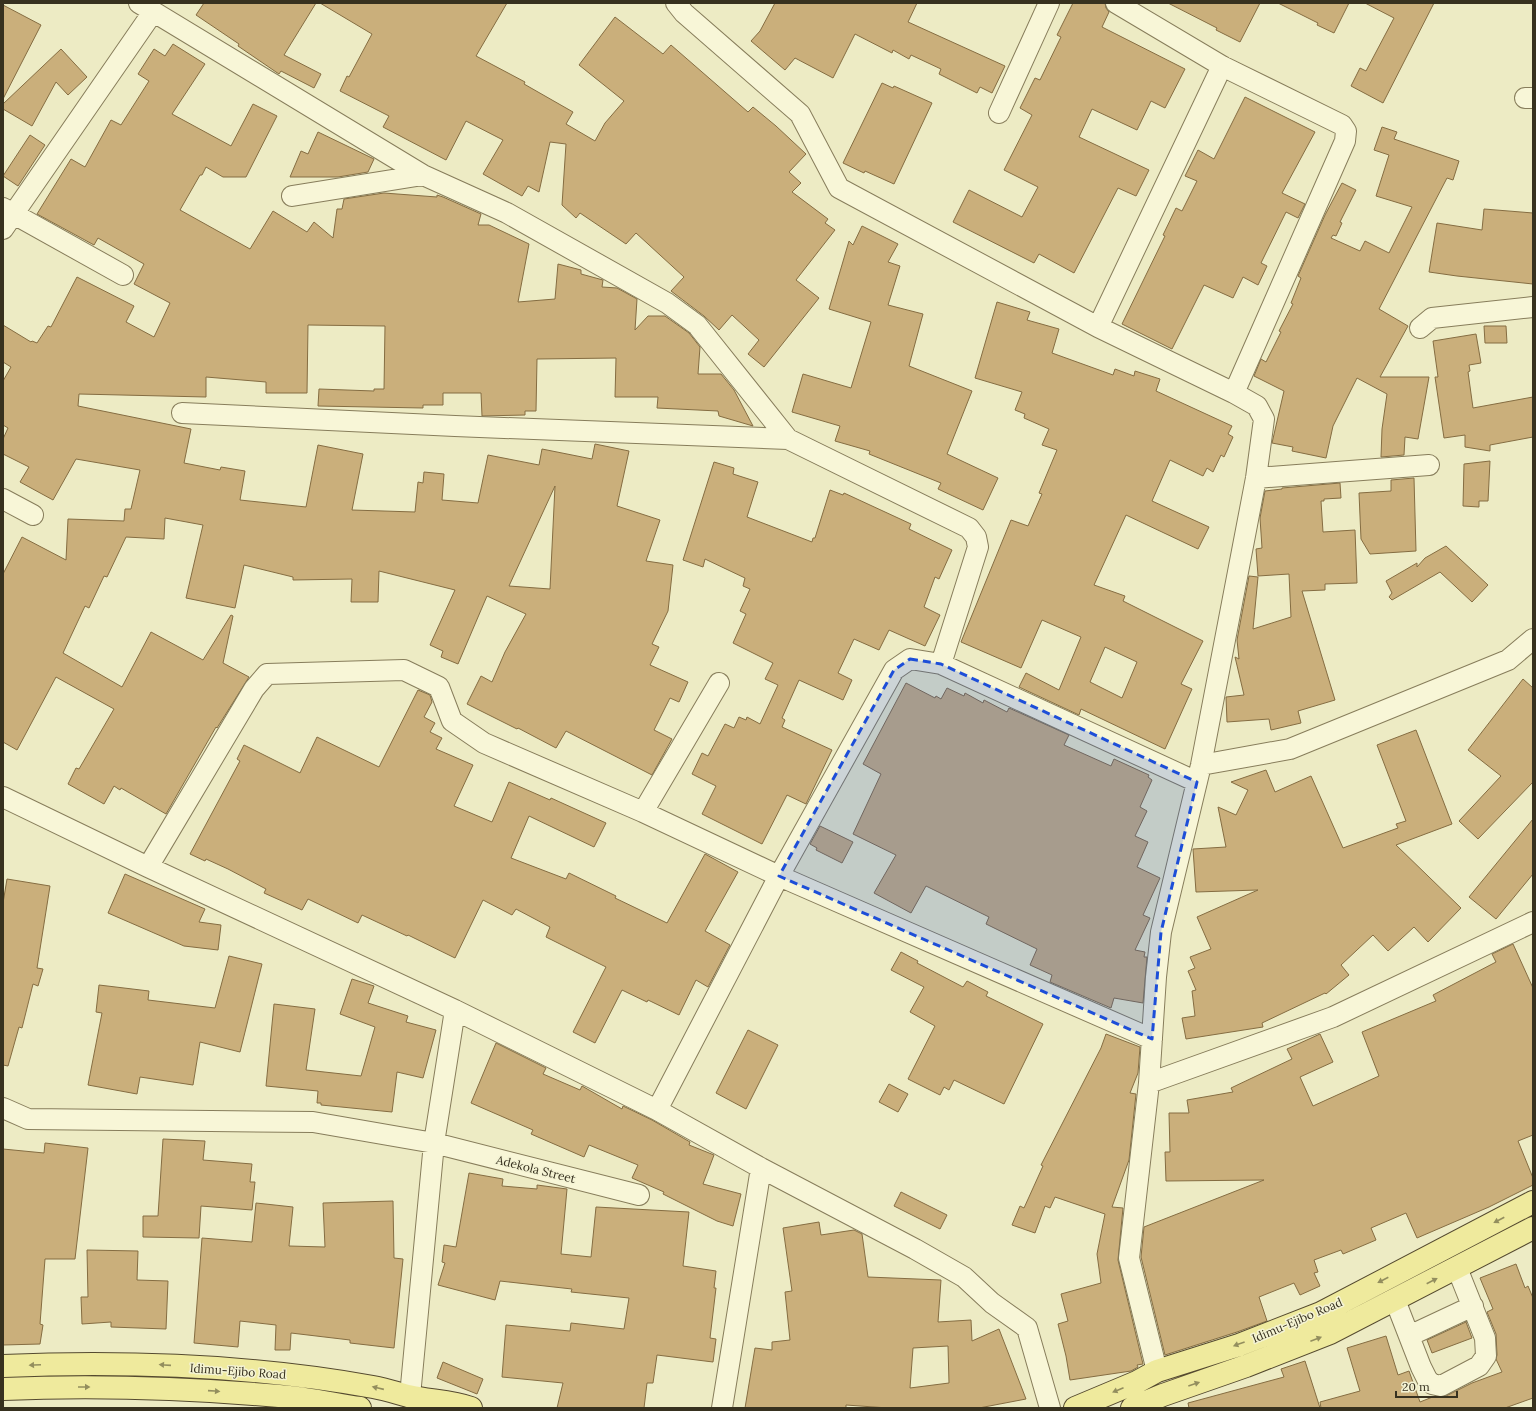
<svg xmlns="http://www.w3.org/2000/svg" width="1536" height="1411" font-family="Lora,serif">
<style>
.building{fill:#caaf7b;stroke:#856d42;fill-rule:evenodd}
.lines{fill:none;stroke-linecap:round;stroke-linejoin:round}
.minor-casing{stroke:#877d5b;stroke-width:22}
.major-casing{stroke:#554a2f;stroke-width:24}
.minor{stroke:#f8f6d7;stroke-width:20}
.major{stroke:#efea9d;stroke-width:22}
.oneway{fill:#938e5e}
.marked{fill:#1d4ed8;fill-opacity:0.2;stroke:#1d4ed8;stroke-width:3;stroke-dasharray:8 5;stroke-linejoin:round}
.labels{text-anchor:middle;dominant-baseline:central;stroke-width:3;stroke-linejoin:round;paint-order:stroke}
.street-label{font-size:12px;fill:#37311f;stroke:#f4f3d4}
</style>
<rect width="100%" height="100%" fill="#edebc4"/>
<!-- building -->
<path class="building" d="M 204,3 L 316,3 L 284,55 L 321,74 L 314,88 L 281,71 L 279,74 L 276,72 L 238,46 L 239,44 L 196,15 Z
M 320,3 L 507,3 L 476,56 L 525,82 L 524,84 L 573,112 L 566,124 L 595,141 L 605,123 L 624,101 L 579,65 L 615,17 L 663,54 L 671,45 L 748,112 L 753,107 L 776,126 L 806,154 L 789,172 L 801,183 L 792,192 L 828,219 L 825,223 L 835,230 L 796,280 L 819,298 L 764,367 L 748,354 L 759,340 L 732,315 L 719,330 L 704,316 L 671,291 L 684,277 L 636,233 L 626,244 L 580,213 L 576,218 L 562,205 L 566,144 L 550,142 L 539,192 L 528,186 L 522,196 L 483,174 L 503,140 L 466,121 L 446,160 L 383,127 L 389,116 L 340,91 L 347,76 L 349,77 L 372,34 Z
M 775,3 L 917,3 L 908,22 L 1005,66 L 992,93 L 980,87 L 977,93 L 939,74 L 941,69 L 911,55 L 909,59 L 893,50 L 892,53 L 855,34 L 833,78 L 795,58 L 785,70 L 751,41 L 760,31 Z
M 1073,3 L 1105,3 L 1106,8 L 1109,12 L 1102,27 L 1185,69 L 1165,108 L 1151,101 L 1137,130 L 1092,109 L 1079,137 L 1149,170 L 1136,196 L 1118,188 L 1074,273 L 1039,254 L 1034,263 L 953,222 L 969,190 L 1022,217 L 1038,187 L 1004,170 L 1032,115 L 1020,108 L 1035,78 L 1040,80 L 1061,37 L 1057,35 Z
M 1168,3 L 1260,3 L 1240,42 L 1216,30 L 1217,28 Z
M 1278,3 L 1349,3 L 1334,33 L 1317,25 L 1318,23 Z
M 1365,3 L 1434,3 L 1383,103 L 1351,86 L 1360,68 L 1366,71 L 1394,18 Z
M 3,5 L 41,25 L 3,99 Z
M 173,44 L 205,64 L 172,114 L 231,146 L 253,104 L 277,116 L 246,177 L 223,177 L 206,167 L 202,175 L 200,175 L 180,210 L 250,249 L 273,211 L 307,232 L 314,222 L 333,238 L 337,209 L 342,209 L 344,199 L 384,193 L 437,197 L 437,195 L 443,197 L 481,214 L 478,225 L 489,225 L 529,244 L 518,302 L 555,299 L 558,264 L 581,270 L 581,274 L 603,280 L 602,287 L 617,288 L 637,299 L 635,330 L 648,316 L 665,316 L 689,333 L 700,347 L 698,374 L 721,374 L 734,390 L 753,426 L 719,416 L 718,411 L 657,408 L 658,397 L 615,397 L 616,358 L 537,359 L 536,411 L 525,411 L 525,415 L 482,416 L 481,393 L 443,393 L 443,405 L 423,405 L 423,408 L 318,406 L 319,389 L 374,391 L 374,389 L 384,389 L 385,326 L 308,325 L 307,393 L 266,393 L 266,382 L 206,377 L 206,397 L 79,394 L 78,406 L 191,429 L 184,463 L 220,470 L 221,467 L 245,471 L 240,500 L 306,507 L 318,445 L 363,454 L 352,510 L 415,512 L 418,482 L 423,483 L 424,472 L 444,474 L 442,500 L 478,503 L 488,455 L 539,465 L 542,449 L 592,459 L 595,444 L 629,451 L 617,506 L 660,520 L 646,561 L 673,565 L 668,611 L 652,644 L 659,647 L 650,665 L 688,682 L 679,702 L 670,698 L 654,730 L 672,739 L 652,775 L 566,731 L 556,748 L 518,728 L 517,729 L 467,704 L 481,676 L 492,682 L 505,652 L 526,614 L 487,596 L 458,664 L 441,657 L 443,651 L 430,645 L 455,590 L 379,571 L 378,602 L 351,602 L 352,579 L 293,580 L 293,577 L 244,565 L 235,608 L 186,598 L 203,525 L 165,518 L 164,539 L 126,537 L 107,577 L 104,576 L 89,608 L 85,606 L 63,653 L 122,687 L 151,632 L 203,660 L 231,615 L 233,616 L 223,663 L 249,677 L 217,728 L 216,727 L 166,814 L 121,788 L 120,790 L 114,786 L 104,804 L 68,784 L 76,768 L 79,769 L 114,709 L 56,677 L 17,750 L 3,742 L 3,574 L 22,537 L 66,560 L 68,519 L 124,521 L 125,509 L 131,509 L 140,470 L 76,459 L 53,500 L 20,482 L 29,467 L 3,454 L 3,439 L 8,428 L 3,425 L 3,381 L 11,367 L 3,362 L 3,325 L 31,342 L 32,341 L 37,343 L 48,326 L 51,327 L 77,277 L 134,306 L 126,322 L 154,337 L 170,303 L 134,284 L 144,264 L 98,238 L 94,245 L 37,214 L 71,159 L 85,167 L 111,120 L 121,125 L 149,81 L 138,74 L 154,49 L 165,56 ZM 555,486 L 550,589 L 509,586 Z
M 61,49 L 87,77 L 68,95 L 56,82 L 32,126 L 3,109 L 3,104 Z
M 882,83 L 893,88 L 894,86 L 932,103 L 894,184 L 865,171 L 864,173 L 843,163 Z
M 1245,97 L 1315,132 L 1282,193 L 1305,204 L 1298,218 L 1286,212 L 1261,263 L 1267,266 L 1258,285 L 1243,277 L 1233,298 L 1204,285 L 1172,349 L 1122,324 L 1165,236 L 1163,235 L 1176,208 L 1182,211 L 1197,181 L 1185,176 L 1198,150 L 1214,159 Z
M 1382,127 L 1397,132 L 1394,139 L 1459,161 L 1453,180 L 1447,178 L 1379,309 L 1408,326 L 1380,377 L 1429,377 L 1418,439 L 1405,437 L 1404,455 L 1381,457 L 1382,429 L 1387,394 L 1357,378 L 1333,426 L 1326,458 L 1292,451 L 1293,447 L 1272,443 L 1284,391 L 1254,376 L 1261,359 L 1266,362 L 1281,332 L 1279,331 L 1293,304 L 1291,303 L 1301,278 L 1298,276 L 1325,215 L 1342,183 L 1356,190 L 1340,222 L 1342,223 L 1336,236 L 1333,235 L 1331,238 L 1360,251 L 1365,241 L 1389,253 L 1412,207 L 1376,196 L 1389,155 L 1374,150 Z
M 318,132 L 374,159 L 368,172 L 338,177 L 290,177 L 301,151 L 308,154 Z
M 30,135 L 45,145 L 18,186 L 3,176 Z
M 1484,209 L 1533,213 L 1533,284 L 1457,276 L 1429,272 L 1437,223 L 1482,230 Z
M 862,226 L 898,244 L 888,262 L 900,266 L 888,305 L 923,314 L 909,366 L 972,391 L 947,454 L 998,478 L 983,510 L 938,489 L 941,483 L 869,454 L 870,451 L 835,441 L 840,426 L 792,412 L 803,374 L 851,388 L 871,322 L 829,309 L 849,241 L 853,245 Z
M 997,302 L 1030,312 L 1027,320 L 1059,329 L 1052,353 L 1113,375 L 1115,369 L 1134,376 L 1135,371 L 1160,379 L 1156,391 L 1232,426 L 1228,434 L 1233,437 L 1224,457 L 1221,455 L 1213,472 L 1207,468 L 1203,476 L 1170,460 L 1152,501 L 1209,527 L 1198,549 L 1126,515 L 1094,585 L 1125,596 L 1123,601 L 1203,641 L 1181,684 L 1192,689 L 1165,749 L 1081,709 L 1079,715 L 1019,687 L 1026,673 L 1059,690 L 1081,637 L 1042,620 L 1021,668 L 961,642 L 1011,520 L 1028,526 L 1042,494 L 1039,493 L 1057,450 L 1042,445 L 1049,429 L 1024,418 L 1025,414 L 1015,410 L 1022,392 L 975,378 ZM 1105,647 L 1137,662 L 1122,698 L 1090,682 Z
M 1484,326 L 1506,326 L 1507,343 L 1485,343 Z
M 1476,334 L 1481,363 L 1469,365 L 1470,371 L 1468,372 L 1473,408 L 1533,397 L 1533,437 L 1490,445 L 1490,451 L 1465,447 L 1465,435 L 1444,438 L 1435,377 L 1438,377 L 1433,341 Z
M 1490,461 L 1488,501 L 1479,501 L 1479,507 L 1463,506 L 1464,464 Z
M 714,462 L 734,468 L 733,474 L 758,482 L 747,517 L 812,542 L 813,538 L 815,538 L 830,490 L 843,495 L 844,493 L 911,524 L 909,529 L 952,550 L 939,579 L 935,577 L 924,607 L 940,615 L 925,646 L 889,630 L 879,650 L 854,639 L 838,673 L 852,680 L 843,700 L 799,680 L 782,718 L 785,720 L 782,727 L 832,750 L 806,804 L 787,795 L 762,844 L 702,814 L 716,786 L 692,774 L 702,753 L 708,756 L 725,724 L 734,728 L 739,717 L 746,720 L 747,717 L 760,724 L 778,685 L 765,679 L 773,663 L 733,643 L 746,614 L 740,611 L 750,589 L 743,586 L 745,578 L 705,559 L 703,567 L 683,560 Z
M 1414,478 L 1416,551 L 1370,554 L 1361,539 L 1359,493 L 1391,491 L 1391,480 Z
M 1340,483 L 1341,498 L 1324,499 L 1324,501 L 1321,501 L 1323,532 L 1355,530 L 1357,583 L 1325,584 L 1325,590 L 1302,591 L 1335,700 L 1298,711 L 1301,723 L 1271,730 L 1269,719 L 1227,722 L 1226,697 L 1244,695 L 1235,657 L 1239,659 L 1237,640 L 1249,576 L 1258,577 L 1253,629 L 1291,617 L 1289,574 L 1258,576 L 1256,549 L 1262,548 L 1260,518 L 1265,491 L 1282,489 L 1282,488 Z
M 1446,546 L 1488,585 L 1472,602 L 1440,572 L 1392,600 L 1389,597 L 1392,593 L 1386,581 L 1417,563 L 1417,567 L 1425,558 Z
M 1523,679 L 1533,688 L 1533,782 L 1478,839 L 1459,821 L 1501,776 L 1468,750 Z
M 906,683 L 935,698 L 936,696 L 941,699 L 947,688 L 964,696 L 965,693 L 983,703 L 984,700 L 1007,712 L 1009,708 L 1069,735 L 1064,745 L 1111,766 L 1114,759 L 1149,775 L 1148,777 L 1152,780 L 1140,807 L 1147,811 L 1135,836 L 1148,842 L 1137,867 L 1160,878 L 1143,915 L 1150,918 L 1135,950 L 1145,952 L 1144,957 L 1147,957 L 1143,1003 L 1114,998 L 1111,1008 L 1050,982 L 1052,975 L 1030,965 L 1037,949 L 986,924 L 989,917 L 926,886 L 911,913 L 874,893 L 896,855 L 853,834 L 881,774 L 863,764 Z
M 418,690 L 430,695 L 432,702 L 424,717 L 435,723 L 430,732 L 442,738 L 436,749 L 473,765 L 454,806 L 492,822 L 509,782 L 550,800 L 551,798 L 606,823 L 594,847 L 529,816 L 511,858 L 566,879 L 569,873 L 616,896 L 615,898 L 667,923 L 705,854 L 738,872 L 705,931 L 730,945 L 708,987 L 696,980 L 679,1015 L 648,1000 L 647,1002 L 622,990 L 595,1043 L 573,1032 L 606,967 L 546,937 L 550,927 L 516,909 L 512,915 L 483,900 L 455,958 L 408,935 L 407,936 L 362,915 L 358,923 L 308,899 L 302,910 L 264,893 L 266,889 L 228,869 L 206,859 L 205,861 L 190,854 L 240,761 L 237,759 L 244,745 L 300,773 L 317,737 L 379,767 Z
M 1416,730 L 1452,824 L 1396,845 L 1461,908 L 1428,942 L 1414,927 L 1388,951 L 1373,935 L 1341,965 L 1349,975 L 1326,994 L 1325,993 L 1262,1023 L 1263,1027 L 1186,1039 L 1182,1018 L 1195,1016 L 1192,991 L 1196,990 L 1188,971 L 1195,968 L 1190,957 L 1211,949 L 1197,917 L 1258,890 L 1196,892 L 1193,849 L 1226,847 L 1218,807 L 1236,815 L 1248,790 L 1231,782 L 1266,770 L 1275,792 L 1311,776 L 1343,848 L 1398,828 L 1396,824 L 1406,821 L 1377,745 Z
M 1533,819 L 1533,874 L 1496,919 L 1469,897 Z
M 820,826 L 853,842 L 842,863 L 816,850 L 817,848 L 810,844 Z
M 125,874 L 205,909 L 199,922 L 221,925 L 218,950 L 184,946 L 108,913 Z
M 7,879 L 50,886 L 37,968 L 43,969 L 38,986 L 33,984 L 22,1028 L 19,1027 L 8,1066 L 3,1065 L 3,903 Z
M 1513,944 L 1533,988 L 1533,1135 L 1518,1141 L 1533,1178 L 1533,1185 L 1489,1207 L 1417,1238 L 1406,1213 L 1371,1228 L 1376,1240 L 1343,1254 L 1341,1250 L 1314,1260 L 1318,1272 L 1314,1273 L 1320,1286 L 1300,1295 L 1294,1283 L 1259,1297 L 1267,1321 L 1237,1332 L 1165,1355 L 1141,1257 L 1144,1227 L 1264,1180 L 1166,1181 L 1165,1152 L 1170,1152 L 1169,1113 L 1189,1113 L 1187,1100 L 1233,1092 L 1231,1088 L 1292,1059 L 1287,1049 L 1320,1034 L 1333,1062 L 1300,1077 L 1313,1106 L 1379,1076 L 1362,1032 L 1436,1001 L 1433,995 L 1496,962 L 1492,954 Z
M 901,952 L 918,961 L 917,963 L 963,987 L 967,981 L 988,992 L 986,996 L 1043,1024 L 1004,1104 L 954,1080 L 949,1090 L 944,1087 L 940,1095 L 908,1079 L 935,1026 L 910,1012 L 924,987 L 891,970 Z
M 229,956 L 262,964 L 240,1052 L 200,1042 L 193,1085 L 140,1077 L 137,1094 L 88,1085 L 102,1013 L 96,1012 L 99,985 L 149,991 L 148,1000 L 215,1008 Z
M 352,979 L 374,986 L 368,1003 L 408,1016 L 406,1022 L 436,1030 L 423,1078 L 397,1072 L 392,1112 L 321,1105 L 321,1103 L 317,1103 L 318,1091 L 266,1086 L 274,1004 L 315,1009 L 306,1070 L 361,1076 L 375,1027 L 340,1014 Z
M 748,1030 L 778,1045 L 746,1109 L 716,1093 Z
M 1106,1034 L 1140,1047 L 1138,1073 L 1130,1093 L 1136,1094 L 1129,1160 L 1112,1207 L 1123,1208 L 1118,1260 L 1143,1364 L 1137,1365 L 1138,1367 L 1131,1371 L 1070,1380 L 1066,1356 L 1058,1324 L 1068,1321 L 1061,1294 L 1101,1283 L 1097,1254 L 1105,1214 L 1055,1197 L 1050,1208 L 1045,1206 L 1035,1233 L 1012,1225 L 1020,1206 L 1024,1208 L 1043,1166 L 1041,1165 L 1101,1048 Z
M 496,1043 L 546,1068 L 543,1074 L 580,1090 L 582,1086 L 622,1109 L 623,1106 L 652,1120 L 690,1142 L 689,1145 L 714,1155 L 703,1184 L 741,1194 L 733,1226 L 717,1221 L 663,1194 L 664,1192 L 632,1178 L 638,1165 L 589,1145 L 584,1157 L 531,1134 L 533,1130 L 471,1103 Z
M 889,1084 L 908,1094 L 898,1112 L 879,1102 Z
M 163,1139 L 205,1141 L 203,1160 L 252,1164 L 250,1182 L 255,1182 L 252,1210 L 201,1206 L 199,1238 L 143,1237 L 143,1216 L 158,1216 Z
M 45,1143 L 88,1148 L 75,1259 L 45,1259 L 40,1324 L 43,1325 L 40,1344 L 3,1345 L 3,1149 L 44,1153 Z
M 469,1173 L 503,1179 L 502,1186 L 537,1189 L 537,1185 L 567,1189 L 561,1254 L 591,1257 L 596,1207 L 689,1212 L 683,1266 L 716,1271 L 714,1288 L 716,1288 L 710,1338 L 716,1339 L 713,1362 L 657,1355 L 653,1383 L 647,1383 L 644,1408 L 557,1408 L 563,1383 L 502,1377 L 506,1325 L 570,1331 L 571,1323 L 624,1329 L 629,1298 L 571,1292 L 572,1289 L 500,1281 L 495,1300 L 438,1285 L 445,1263 L 442,1262 L 444,1245 L 456,1247 Z
M 901,1192 L 947,1215 L 940,1229 L 894,1206 Z
M 393,1201 L 394,1258 L 403,1259 L 394,1348 L 350,1343 L 350,1340 L 291,1333 L 290,1350 L 275,1350 L 276,1325 L 240,1321 L 238,1347 L 194,1343 L 202,1238 L 252,1242 L 256,1203 L 293,1207 L 289,1246 L 325,1247 L 323,1203 Z
M 819,1222 L 821,1235 L 854,1230 L 862,1234 L 868,1277 L 941,1280 L 938,1322 L 971,1320 L 972,1341 L 999,1329 L 1026,1399 L 979,1408 L 888,1408 L 846,1405 L 846,1408 L 745,1408 L 755,1348 L 772,1350 L 772,1342 L 790,1340 L 785,1292 L 792,1291 L 783,1228 ZM 948,1346 L 949,1383 L 910,1388 L 913,1348 Z
M 87,1250 L 138,1251 L 137,1280 L 168,1281 L 166,1329 L 111,1327 L 111,1322 L 82,1324 L 81,1297 L 88,1297 Z
M 1516,1264 L 1525,1288 L 1528,1286 L 1533,1298 L 1533,1398 L 1505,1408 L 1321,1408 L 1320,1402 L 1360,1391 L 1347,1348 L 1386,1336 L 1398,1375 L 1409,1371 L 1420,1402 L 1435,1396 L 1446,1396 L 1472,1383 L 1502,1372 L 1496,1359 L 1497,1355 L 1496,1334 L 1487,1312 L 1493,1309 L 1480,1278 Z
M 1466,1322 L 1472,1338 L 1432,1353 L 1427,1340 Z
M 1305,1361 L 1320,1408 L 1189,1408 L 1188,1403 L 1284,1377 L 1281,1369 Z
M 443,1362 L 483,1379 L 477,1394 L 437,1378 Z"/>
<g class="lines">
<!-- minor casing -->
<g class="minor-casing">
<path id="minor" d="M 139,3 L 423,175 L 507,213 L 667,303 L 697,325 L 788,439
M 676,3 L 684,13 L 800,114 L 839,188 L 1098,327 L 1234,393 L 1257,406 L 1264,419 L 1256,478 L 1201,765 L 1161,932 L 1156,977 L 1149,1083 L 1129,1258 L 1157,1371
M 1116,3 L 1222,66 L 1342,125 L 1346,131 L 1345,141 L 1234,393
M 1525,98 L 1533,98
M 999,113 L 1049,3
M 292,196 L 423,175
M 3,208 L 123,275
M 3,229 L 153,12
M 1098,327 L 1222,66
M 1420,328 L 1432,318 L 1533,307
M 182,413 L 455,426 L 788,439 L 969,528 L 976,537 L 978,547 L 941,664
M 1256,478 L 1429,465
M 3,499 L 33,515
M 1201,765 L 1290,749 L 1508,660 L 1533,639
M 3,797 L 148,867 L 455,1010 L 657,1110 L 761,1168 L 915,1249 L 964,1277 L 992,1303 L 1027,1328 L 1050,1408
M 643,812 L 719,683
M 148,867 L 254,689 L 267,674 L 404,670 L 439,687 L 452,721 L 484,743 L 643,812 L 779,876 L 1152,1039
M 1149,1083 L 1333,1017 L 1533,922
M 3,1108 L 28,1119 L 313,1122 L 434,1143 L 639,1195
M 657,1110 L 779,876 L 894,670 L 910,659 L 941,664 L 1197,782
M 1395,1300 L 1421,1367 L 1427,1379 L 1432,1384 L 1441,1386 L 1479,1366 L 1486,1356 L 1485,1338 L 1457,1268
M 1409,1336 L 1473,1306
M 410,1396 L 434,1143 L 455,1010
M 722,1408 L 761,1168"/>
</g>
<!-- major casing -->
<g class="major-casing">
<path id="major" d="M 3,1366 C 126,1361 252,1365 373,1387 C 385,1389 397,1393 408,1396 C 429,1401 451,1401 471,1408
M 3,1389 C 95,1385 187,1388 279,1396 C 306,1398 333,1404 360,1408
M 1075,1408 L 1137,1382 L 1157,1371 L 1239,1345 L 1321,1313 L 1533,1202
M 1132,1408 L 1163,1395 L 1246,1366 L 1330,1333 L 1533,1228"/>
</g>
<!-- minor -->
<use href="#minor" class="minor"/>
<!-- major -->
<use href="#major" class="major"/>
</g>
<!-- one-way arrows -->
<defs><path id="oneway-solid" d="M-6-.8H1V-3.2L6.5 0L1 3.2V.8H-6Z"/></defs>
<g class="oneway">
<use href="#oneway-solid" transform="translate(1499 1220) rotate(152)"/>
<use href="#oneway-solid" transform="translate(1383 1280) rotate(153)"/>
<use href="#oneway-solid" transform="translate(1432 1281) rotate(-27)"/>
<use href="#oneway-solid" transform="translate(1316 1339) rotate(-21)"/>
<use href="#oneway-solid" transform="translate(1239 1344) rotate(160)"/>
<use href="#oneway-solid" transform="translate(35 1365) rotate(177)"/>
<use href="#oneway-solid" transform="translate(165 1365) rotate(-176)"/>
<use href="#oneway-solid" transform="translate(1194 1384) rotate(-19)"/>
<use href="#oneway-solid" transform="translate(84 1387)"/>
<use href="#oneway-solid" transform="translate(378 1388) rotate(-167)"/>
<use href="#oneway-solid" transform="translate(1118 1390) rotate(157)"/>
<use href="#oneway-solid" transform="translate(214 1391) rotate(4)"/>
</g>
<!-- marked area -->
<path class="marked" d="M 910,659 L 941,664 L 1197,782 L 1161,932 L 1152,1039 L 779,876 L 894,670 Z"/>
<g class="labels">
<!-- street labels -->
<g class="street-label">
<text transform="translate(536 1169) rotate(14)">Adekola Street</text>
<text transform="translate(1297 1320) rotate(-23)">Idimu-Ejibo Road</text>
<text transform="translate(238 1371) rotate(4)">Idimu-Ejibo Road</text>
</g>
</g>
<!-- border -->
<rect width="1536" height="1411" fill="none" stroke="#37311f" stroke-width="8"/>
<!-- scale -->
<path d="M1396 1391v6h61v-6" fill="none" stroke="#37311f" stroke-width="2"/>
<text x="1402" y="1391" font-size="12" fill="#37311f" stroke="#f4f3d4" stroke-width="3" paint-order="stroke">20 m</text>
</svg>
